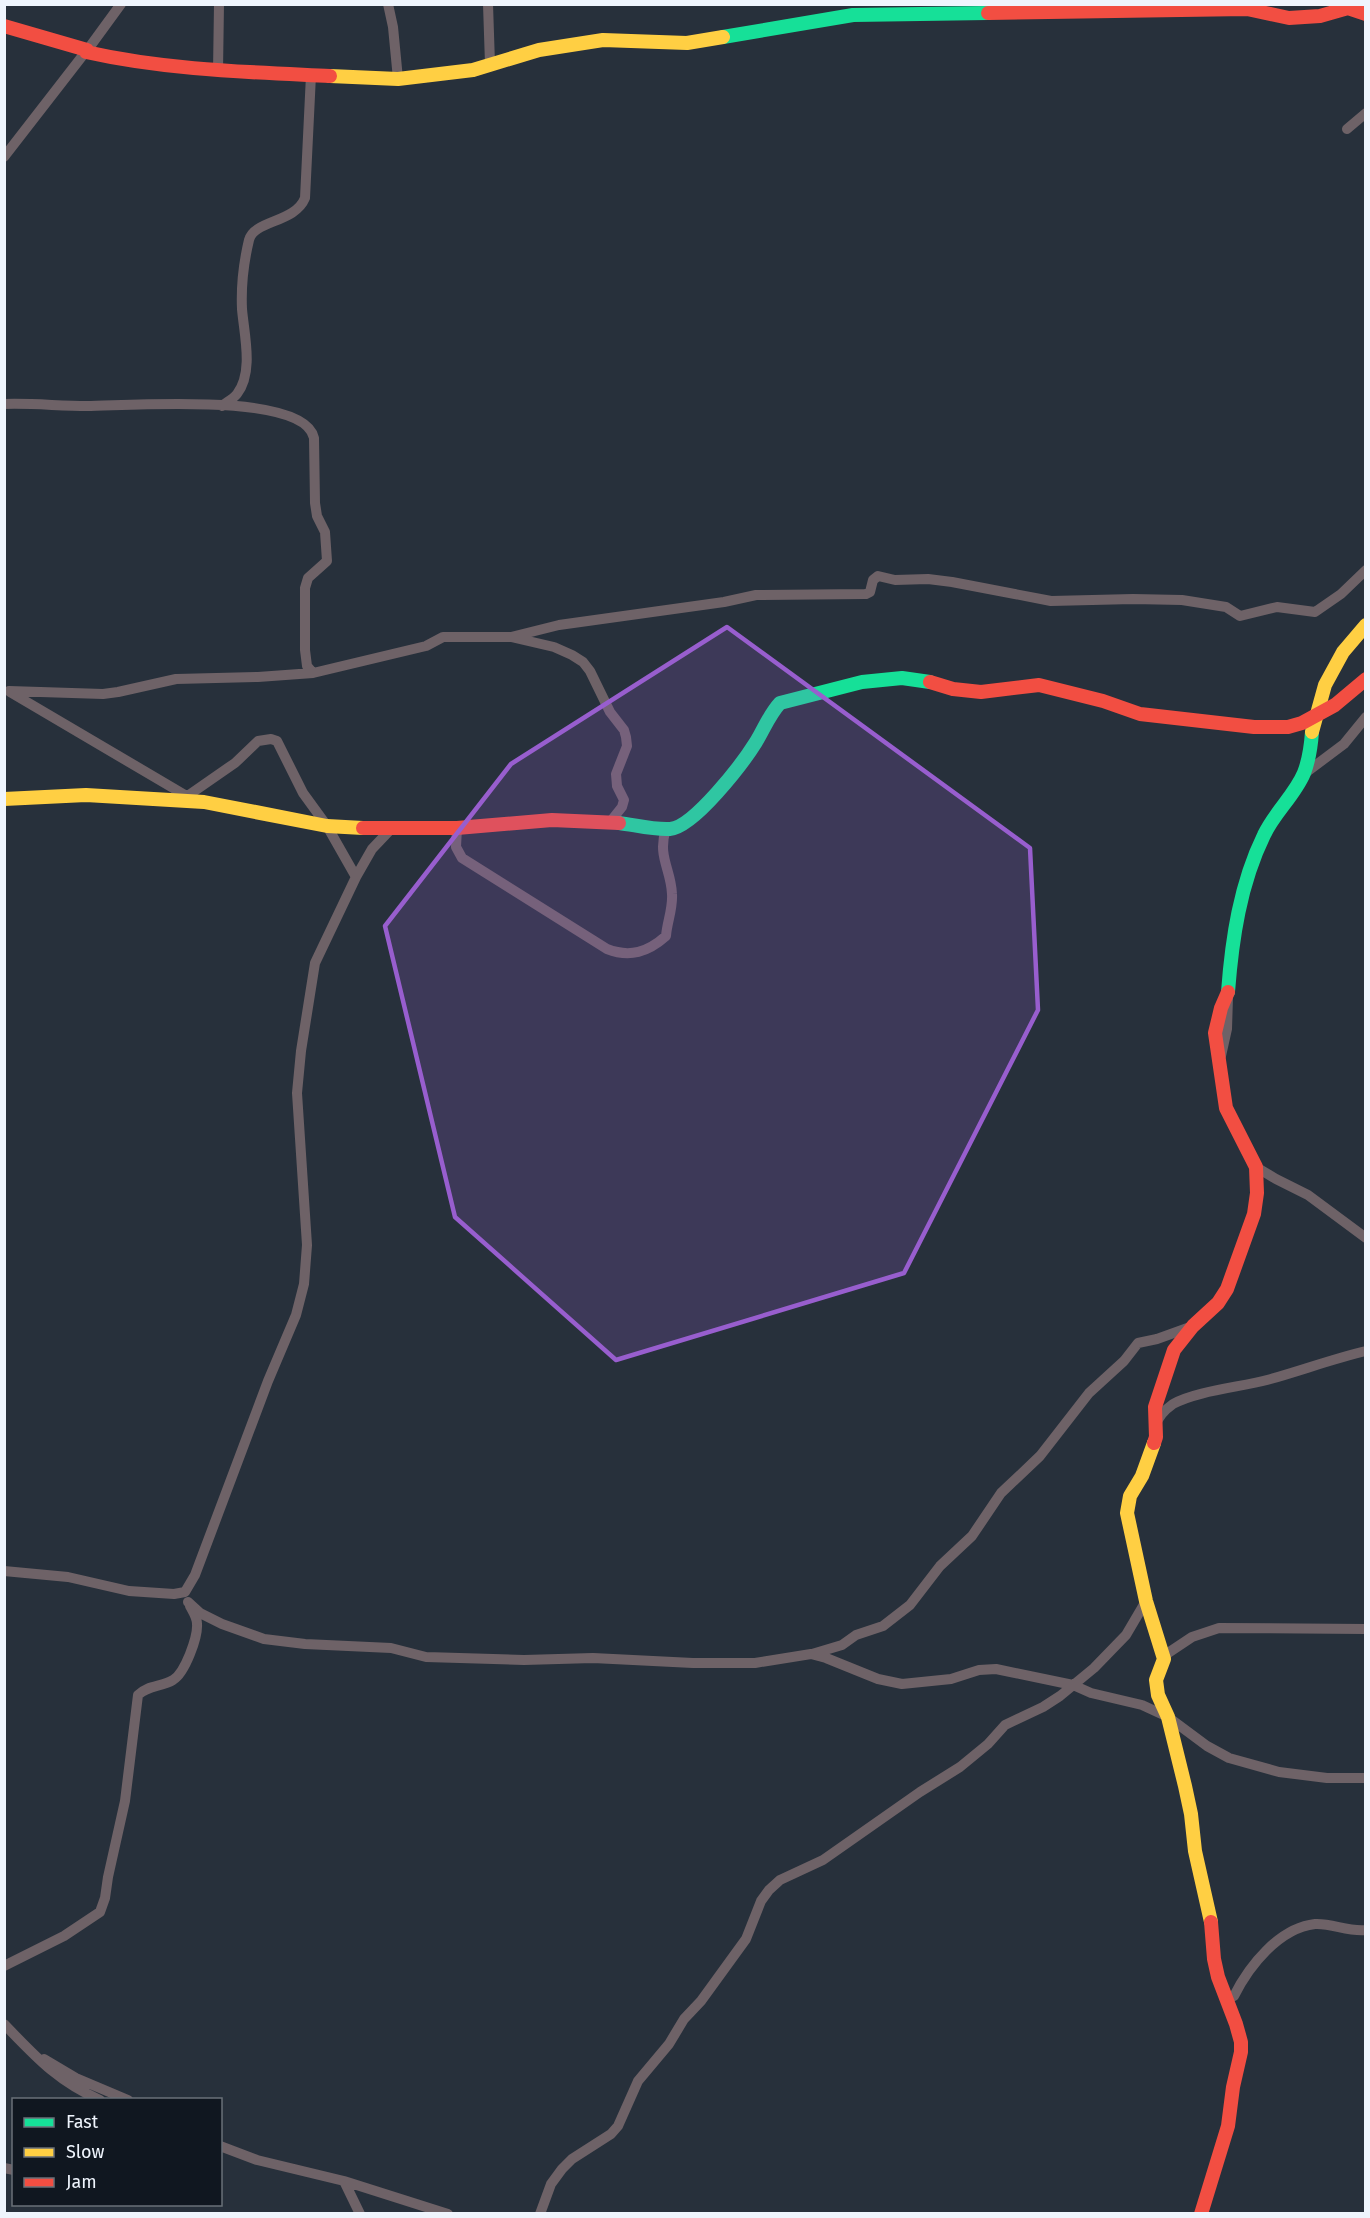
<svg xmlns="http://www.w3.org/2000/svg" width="1370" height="2218" font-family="'Fira Sans',sans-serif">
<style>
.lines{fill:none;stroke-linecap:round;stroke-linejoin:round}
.street{stroke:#6e6267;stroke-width:10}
.fast{stroke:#16e098;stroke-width:14}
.slow{stroke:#ffcf43;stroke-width:14}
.jam{stroke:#f24e42;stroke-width:14}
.marked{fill:#985ece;fill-opacity:0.2;stroke:#985ece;stroke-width:4.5;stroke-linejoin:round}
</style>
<rect width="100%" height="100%" fill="#27303b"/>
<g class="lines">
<!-- street -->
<path class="street" d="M 388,4 L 393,27 L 398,79
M 488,4 L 490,64
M 86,52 L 121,4
M 218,71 L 219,4
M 1347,129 L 1366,113
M 4,157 L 87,50
M 4,404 C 33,403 59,406 87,406 C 126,406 304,391 314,438 L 315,503 L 317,516 L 325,532 L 327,561 L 308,578 L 305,588 L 305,650 L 307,666 L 313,673
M 222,406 C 227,402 233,399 237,394 C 254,372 244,334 242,309 C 241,287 244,261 249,240 C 254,220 295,223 305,198 L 311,75
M 511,637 L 559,625 L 724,602 L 756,595 L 866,594 L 870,592 L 873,580 L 878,576 L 895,580 L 928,579 L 952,582 L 1051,601 L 1133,599 L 1182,600 L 1226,607 L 1240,616 L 1277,607 L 1315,612 L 1341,594 L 1366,570
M 9,691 L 103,694 L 118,692 L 176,679 L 258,677 L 313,673 L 426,646 L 443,637 L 511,637 L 554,647 L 572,655 L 583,662 L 590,671 L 610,712 L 624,730 L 626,737 L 627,746 L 616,774 L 617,786 L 624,800 L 622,807 L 610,822
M 10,692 L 190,798
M 1304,774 L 1344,744 L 1366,717
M 186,797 L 235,763 L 258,741 L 271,739 L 277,741 L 303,793 L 327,826 L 356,877
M 457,828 L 456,847 L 462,858 L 607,949 C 630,958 648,952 666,936 C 667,922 673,909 672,894 C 671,869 657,856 666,829
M 1221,1056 L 1227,1029 L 1228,997
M 1256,1167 L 1276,1179 L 1308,1195 L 1366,1238
M 1156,1425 C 1158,1417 1166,1409 1173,1404 C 1196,1391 1241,1387 1267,1380 C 1300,1371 1332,1359 1366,1351
M 4,1571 L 68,1577 L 129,1591 L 174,1594 L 185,1592 L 195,1575 L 268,1381 L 296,1315 L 304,1284 L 307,1245 L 297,1093 L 301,1051 L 315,963 L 356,877 L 372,849 L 391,829
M 188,1602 L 200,1613 L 222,1624 L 264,1639 L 305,1644 L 391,1648 L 426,1657 L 524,1660 L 593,1658 L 693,1663 L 755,1663 L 811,1654 L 826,1658 L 878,1679 L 902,1684 L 951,1679 L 979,1670 L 996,1669 L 1073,1685 L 1091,1693 L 1142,1705 L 1168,1717 L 1207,1746 L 1229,1758 L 1279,1772 L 1327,1778 L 1366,1778
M 812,1654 L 842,1645 L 856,1635 L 883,1626 L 910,1605 L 940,1566 L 972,1536 L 1001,1493 L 1040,1456 L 1089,1393 L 1124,1361 L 1138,1343 L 1157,1339 L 1193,1326
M 1164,1659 L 1168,1653 L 1192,1637 L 1219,1628 L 1366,1629
M 4,1966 L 64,1936 L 100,1912 L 105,1898 L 108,1877 L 125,1801 L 138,1695 C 148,1685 162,1687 173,1680 C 185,1673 198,1637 197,1624 C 197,1617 193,1612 190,1606
M 1234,1996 C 1249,1966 1279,1928 1315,1924 C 1332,1923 1348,1932 1366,1930
M 4,2024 C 36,2057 57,2081 100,2100
M 44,2059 L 76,2078 L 128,2100
M 220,2146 L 257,2160 L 344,2181 L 448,2214
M 4,2168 L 14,2170
M 344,2181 L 360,2214
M 540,2214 L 551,2184 L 562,2169 L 572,2159 L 611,2134 L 618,2126 L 638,2081 L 669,2044 L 684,2019 L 701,2001 L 746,1939 L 761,1901 L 769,1890 L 780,1880 L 823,1860 L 920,1792 L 960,1767 L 988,1744 L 1005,1725 L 1043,1707 L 1060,1696 L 1094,1668 L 1126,1635 L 1146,1601"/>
<!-- fast -->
<path class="fast" d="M 723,37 L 853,15 L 988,13
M 619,823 C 635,825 654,830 670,829 C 694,827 743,763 756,742 C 764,729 769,715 780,703 L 862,682 L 902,678 L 930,682
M 1228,992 C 1232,939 1240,884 1264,835 C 1274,813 1295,795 1304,773 C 1309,760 1311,746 1312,732"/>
<!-- slow -->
<path class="slow" d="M 330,76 L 398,79 L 473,70 L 539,50 L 603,40 L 687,43 L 723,37
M 1312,732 L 1325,685 L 1343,652 L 1366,625
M 4,799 L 86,795 L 204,802 L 327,826 L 363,828
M 1154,1443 L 1142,1476 L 1130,1496 L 1127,1513 L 1146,1601 L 1164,1659 L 1156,1680 L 1158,1695 L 1168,1717 L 1185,1786 L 1191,1814 L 1195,1851 L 1211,1922"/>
<!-- jam -->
<path class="jam" d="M 988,13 L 1247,9 L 1289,18 L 1320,16 L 1348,8 L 1366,14
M 4,26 L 87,50 L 86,52 C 166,70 248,72 330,76
M 930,682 L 953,689 L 981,692 L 1039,685 L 1103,701 L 1140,714 L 1254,727 L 1288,727 L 1302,723 L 1335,705 L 1366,679
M 363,828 L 457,828 L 552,820 L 619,823
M 1154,1443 L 1156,1437 L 1155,1407 L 1174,1350 L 1193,1326 L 1218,1303 L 1227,1289 L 1254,1214 L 1257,1193 L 1256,1167 L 1226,1108 L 1215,1033 L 1221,1008 L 1228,992
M 1201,2214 L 1228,2126 L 1233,2087 L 1241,2052 L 1241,2042 L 1236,2024 L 1218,1977 L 1214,1959 L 1211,1922"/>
</g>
<!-- marked area -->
<path class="marked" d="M 727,627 L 1030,848 L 1038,1010 L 904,1273 L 616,1360 L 455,1217 L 385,926 L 511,764 Z"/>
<!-- border -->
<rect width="1370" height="2218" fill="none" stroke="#eff5fd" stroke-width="12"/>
<!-- legend -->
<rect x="12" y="2098" width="210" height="108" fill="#101720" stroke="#697078" stroke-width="1.5"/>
<rect x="24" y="2118" width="30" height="9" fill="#16e098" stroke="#697078" stroke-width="1.5"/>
<text x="66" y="2128" font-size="18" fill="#eff5fd">Fast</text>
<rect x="24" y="2148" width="30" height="9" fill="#ffcf43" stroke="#697078" stroke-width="1.5"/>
<text x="66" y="2158" font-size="18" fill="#eff5fd">Slow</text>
<rect x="24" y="2178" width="30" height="9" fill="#f24e42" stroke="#697078" stroke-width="1.5"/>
<text x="66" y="2188" font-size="18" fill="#eff5fd">Jam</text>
</svg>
